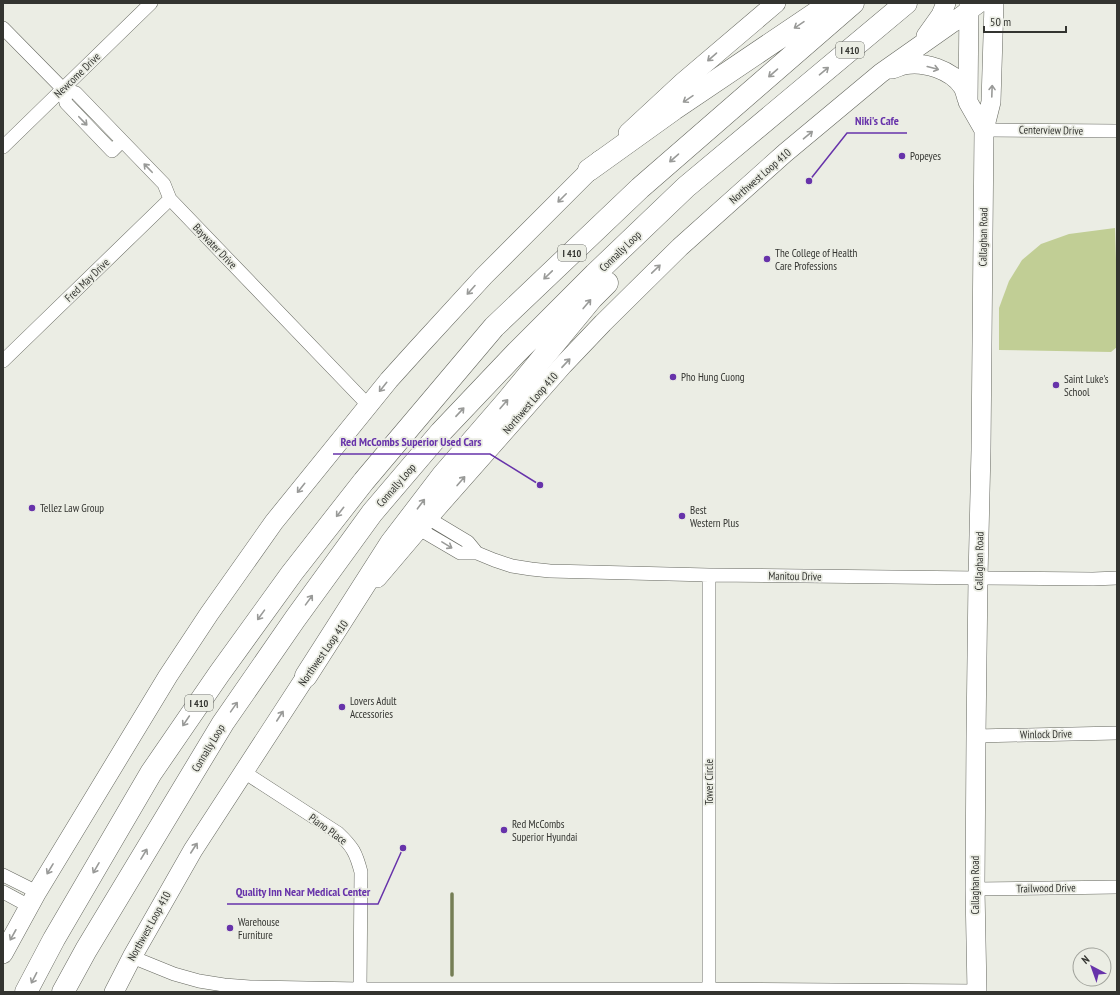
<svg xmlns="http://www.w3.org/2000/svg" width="1120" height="995" font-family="'PT Sans Narrow',sans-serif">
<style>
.green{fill:#c1ce95}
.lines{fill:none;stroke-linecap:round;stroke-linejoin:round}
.stream{stroke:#757e55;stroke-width:3.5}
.minor-casing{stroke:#65675f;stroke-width:14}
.secondary-casing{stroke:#65675f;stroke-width:20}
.motorway-casing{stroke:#65675f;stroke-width:23}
.minor{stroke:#fff;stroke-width:13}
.secondary{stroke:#fff;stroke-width:19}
.motorway{stroke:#fff;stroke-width:22}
.oneway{stroke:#999a98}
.poi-dot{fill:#6733aa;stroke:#ebede4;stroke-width:1.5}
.labels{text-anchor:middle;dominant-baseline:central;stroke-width:3.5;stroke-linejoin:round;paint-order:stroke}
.shield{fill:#ebede4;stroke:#6a6c66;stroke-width:1}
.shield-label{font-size:10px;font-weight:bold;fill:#333430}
.street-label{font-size:11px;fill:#333430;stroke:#ebede4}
.poi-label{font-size:11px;fill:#333430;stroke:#ebede4;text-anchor:start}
.leader{fill:none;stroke:#6733aa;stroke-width:1.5}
.callout-dot{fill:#6733aa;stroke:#ebede4;stroke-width:1.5}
.callout-label{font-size:12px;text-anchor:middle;font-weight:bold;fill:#6733aa;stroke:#ebede4;stroke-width:3.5;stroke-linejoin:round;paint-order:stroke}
</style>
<rect width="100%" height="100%" fill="#ebede4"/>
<!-- green -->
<path class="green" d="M 1115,228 L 1117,291 L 1117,347 L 1111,352 L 999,350 L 999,308 L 1009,281 L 1022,260 L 1041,244 L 1069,234 Z"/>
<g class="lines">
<!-- stream -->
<path class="stream" d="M 452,975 L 452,894"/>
<!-- minor casing -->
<g class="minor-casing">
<path id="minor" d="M 3,28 L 63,89 L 76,93 L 164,184 L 170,199 L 368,405
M 63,89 L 66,103 L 112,151 L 122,141
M 984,130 L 1117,131
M 3,147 L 151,3
M 3,361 L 170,199
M 428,518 L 468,542 L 477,553
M 419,529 L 460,553 L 477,553 L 494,560 L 512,566 L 531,569 L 550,571 L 709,575 L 978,578 L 1093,579 L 1117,578
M 976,736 L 1117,733
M 244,772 L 338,833 C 353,847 356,853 361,872 L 360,989
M 3,875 L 37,892
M 975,889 L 1117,887
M 3,892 L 29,906
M 132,957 L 174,974 L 199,981 L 224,985 L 250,987 L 360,989 L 709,989 L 977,991
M 709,989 L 709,575"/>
</g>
<!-- secondary casing -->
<g class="secondary-casing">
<path id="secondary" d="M 969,3 L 968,102 L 984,130
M 926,36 L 941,15 L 946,3
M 892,69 C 896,68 900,66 904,65 C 924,61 952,70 963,87 C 965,91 966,95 967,99
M 628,133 L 683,82 L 776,3
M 377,578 L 428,518 L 563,365 L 603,323 L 680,247 L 785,153 L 881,73 L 952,23 L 979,3
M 3,954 L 37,892 L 168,676 L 209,614 L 274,522 L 389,380 L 417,349 L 484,276 L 600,160
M 114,992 L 132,957 L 193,850 L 314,664
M 977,992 L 975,889 L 976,736 L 978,578 L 981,450 L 984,130 L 991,102 L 994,3"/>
</g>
<!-- motorway casing -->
<g class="motorway-casing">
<path id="motorway" d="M 589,170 L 674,109 L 831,3
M 306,676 L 391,543 L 443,475 L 507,401 L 592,298 L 607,283
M 26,992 L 54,939 L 151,773 L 219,674 L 292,573 L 364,481 L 494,327 L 640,188 L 853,3
M 63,992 L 86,950 L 223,723 L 295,619 L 372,513 L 441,432 L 516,353 L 595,274 L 686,187 L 906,3"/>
</g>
<!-- minor -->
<use href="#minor" class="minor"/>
<!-- secondary -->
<use href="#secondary" class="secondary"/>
<!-- motorway -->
<use href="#motorway" class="motorway"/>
</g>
<!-- one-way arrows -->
<defs><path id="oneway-shaft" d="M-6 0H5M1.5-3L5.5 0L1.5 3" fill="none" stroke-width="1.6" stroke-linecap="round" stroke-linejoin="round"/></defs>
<g class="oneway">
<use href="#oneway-shaft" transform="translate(799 25) rotate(146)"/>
<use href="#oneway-shaft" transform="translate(712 57) rotate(139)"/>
<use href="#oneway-shaft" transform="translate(933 68) rotate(15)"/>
<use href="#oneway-shaft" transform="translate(824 71) rotate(-40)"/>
<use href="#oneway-shaft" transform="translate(773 73) rotate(139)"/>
<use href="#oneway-shaft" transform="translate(992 91) rotate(-88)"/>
<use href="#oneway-shaft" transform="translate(688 99) rotate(146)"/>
<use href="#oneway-shaft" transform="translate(83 121) rotate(46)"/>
<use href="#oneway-shaft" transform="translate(808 135) rotate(-40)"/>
<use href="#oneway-shaft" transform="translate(674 158) rotate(139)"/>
<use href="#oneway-shaft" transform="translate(148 168) rotate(-134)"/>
<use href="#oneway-shaft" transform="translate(562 198) rotate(135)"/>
<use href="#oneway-shaft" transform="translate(656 269) rotate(-44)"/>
<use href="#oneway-shaft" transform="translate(548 275) rotate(136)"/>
<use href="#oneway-shaft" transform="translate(471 290) rotate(132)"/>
<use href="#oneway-shaft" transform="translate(587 304) rotate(-50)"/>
<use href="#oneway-shaft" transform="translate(566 363) rotate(-47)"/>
<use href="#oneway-shaft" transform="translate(383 387) rotate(129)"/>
<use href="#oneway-shaft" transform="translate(504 404) rotate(-49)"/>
<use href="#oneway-shaft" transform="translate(460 412) rotate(-47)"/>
<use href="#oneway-shaft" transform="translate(461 481) rotate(-49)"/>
<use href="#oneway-shaft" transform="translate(301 488) rotate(129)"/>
<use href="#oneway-shaft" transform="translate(421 504) rotate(-53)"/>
<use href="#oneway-shaft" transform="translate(340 512) rotate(128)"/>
<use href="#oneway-shaft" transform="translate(447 545) rotate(31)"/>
<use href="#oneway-shaft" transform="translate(309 600) rotate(-54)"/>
<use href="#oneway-shaft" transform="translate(261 615) rotate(126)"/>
<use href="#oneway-shaft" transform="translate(234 707) rotate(-55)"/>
<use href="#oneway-shaft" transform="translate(280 716) rotate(-57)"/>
<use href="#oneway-shaft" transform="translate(186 721) rotate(124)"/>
<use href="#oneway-shaft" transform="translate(194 848) rotate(-57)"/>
<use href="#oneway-shaft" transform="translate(144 854) rotate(-59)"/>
<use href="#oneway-shaft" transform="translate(96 868) rotate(120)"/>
<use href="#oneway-shaft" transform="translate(50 869) rotate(121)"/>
<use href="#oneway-shaft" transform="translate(13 935) rotate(119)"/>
<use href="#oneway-shaft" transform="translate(34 978) rotate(117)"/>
</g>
<!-- markers -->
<g class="poi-dot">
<circle cx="902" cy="156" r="4"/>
<circle cx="767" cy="259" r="4"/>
<circle cx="673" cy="377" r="4"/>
<circle cx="1056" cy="385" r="4"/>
<circle cx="32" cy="508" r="4"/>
<circle cx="682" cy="516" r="4"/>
<circle cx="342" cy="707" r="4"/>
<circle cx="504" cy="830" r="4"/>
<circle cx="230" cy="928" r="4"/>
</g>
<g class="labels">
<!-- shield labels -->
<g class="shield">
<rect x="836" y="42" width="28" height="16" rx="3"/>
<rect x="558" y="245" width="28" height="16" rx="3"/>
<rect x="185" y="695" width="28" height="16" rx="3"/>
</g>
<g class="shield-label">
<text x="850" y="50">I 410</text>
<text x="572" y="253">I 410</text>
<text x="199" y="703">I 410</text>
</g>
<!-- street labels -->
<g class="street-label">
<text transform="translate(77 75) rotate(-44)">Newcome Drive</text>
<text transform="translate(1051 130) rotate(1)">Centerview Drive</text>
<text transform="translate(760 176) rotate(-41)">Northwest Loop 410</text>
<text transform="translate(983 237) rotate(-89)">Callaghan Road</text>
<text transform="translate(215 246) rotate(46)">Baywater Drive</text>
<text transform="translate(620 251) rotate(-44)">Connally Loop</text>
<text transform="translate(87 280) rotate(-44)">Fred May Drive</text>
<text transform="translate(530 403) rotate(-49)">Northwest Loop 410</text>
<text transform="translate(396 485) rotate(-49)">Connally Loop</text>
<text transform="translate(979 561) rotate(-89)">Callaghan Road</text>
<text transform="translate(795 576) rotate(1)">Manitou Drive</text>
<text transform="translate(323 653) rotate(-55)">Northwest Loop 410</text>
<text transform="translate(1046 734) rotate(-1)">Winlock Drive</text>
<text transform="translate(208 748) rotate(-59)">Connally Loop</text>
<text transform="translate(709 782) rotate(-90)">Tower Circle</text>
<text transform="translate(328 829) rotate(36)">Piano Place</text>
<text transform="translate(975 885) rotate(-90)">Callaghan Road</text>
<text transform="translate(1046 888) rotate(-1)">Trailwood Drive</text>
<text transform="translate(149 926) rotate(-61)">Northwest Loop 410</text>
</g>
<!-- poi labels -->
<g class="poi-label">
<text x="910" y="156">Popeyes</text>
<text x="775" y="253">The College of Health<tspan x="775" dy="13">Care Professions</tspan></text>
<text x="681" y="377">Pho Hung Cuong</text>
<text x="1064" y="379">Saint Luke's<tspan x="1064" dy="13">School</tspan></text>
<text x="40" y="508">Tellez Law Group</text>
<text x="690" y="510">Best<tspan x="690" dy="13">Western Plus</tspan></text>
<text x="350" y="701">Lovers Adult<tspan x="350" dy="13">Accessories</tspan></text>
<text x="512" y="824">Red McCombs<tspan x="512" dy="13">Superior Hyundai</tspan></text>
<text x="238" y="922">Warehouse<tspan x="238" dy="13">Furniture</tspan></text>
</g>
</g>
<!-- callouts -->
<path class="leader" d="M809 181L847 133H907M540 485L490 454H333M403 848L378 904H227"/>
<g class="callout-dot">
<circle cx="809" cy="181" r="4"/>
<circle cx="540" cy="485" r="4"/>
<circle cx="403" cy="848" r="4"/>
</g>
<g class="callout-label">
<text x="877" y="125">Niki's Cafe</text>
<text x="411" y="446">Red McCombs Superior Used Cars</text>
<text x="303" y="896">Quality Inn Near Medical Center</text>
</g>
<!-- border -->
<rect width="1120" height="995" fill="none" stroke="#333430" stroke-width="8"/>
<!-- north arrow -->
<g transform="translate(1092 967) rotate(319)"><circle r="19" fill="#ebede4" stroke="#a1a39c"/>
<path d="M0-3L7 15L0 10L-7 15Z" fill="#6733aa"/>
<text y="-6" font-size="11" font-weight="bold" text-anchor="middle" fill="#333430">N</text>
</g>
<!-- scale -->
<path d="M984 26v6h82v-6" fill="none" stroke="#333430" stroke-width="2"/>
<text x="990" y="26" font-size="12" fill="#333430" stroke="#ebede4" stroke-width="3" paint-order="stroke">50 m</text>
</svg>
